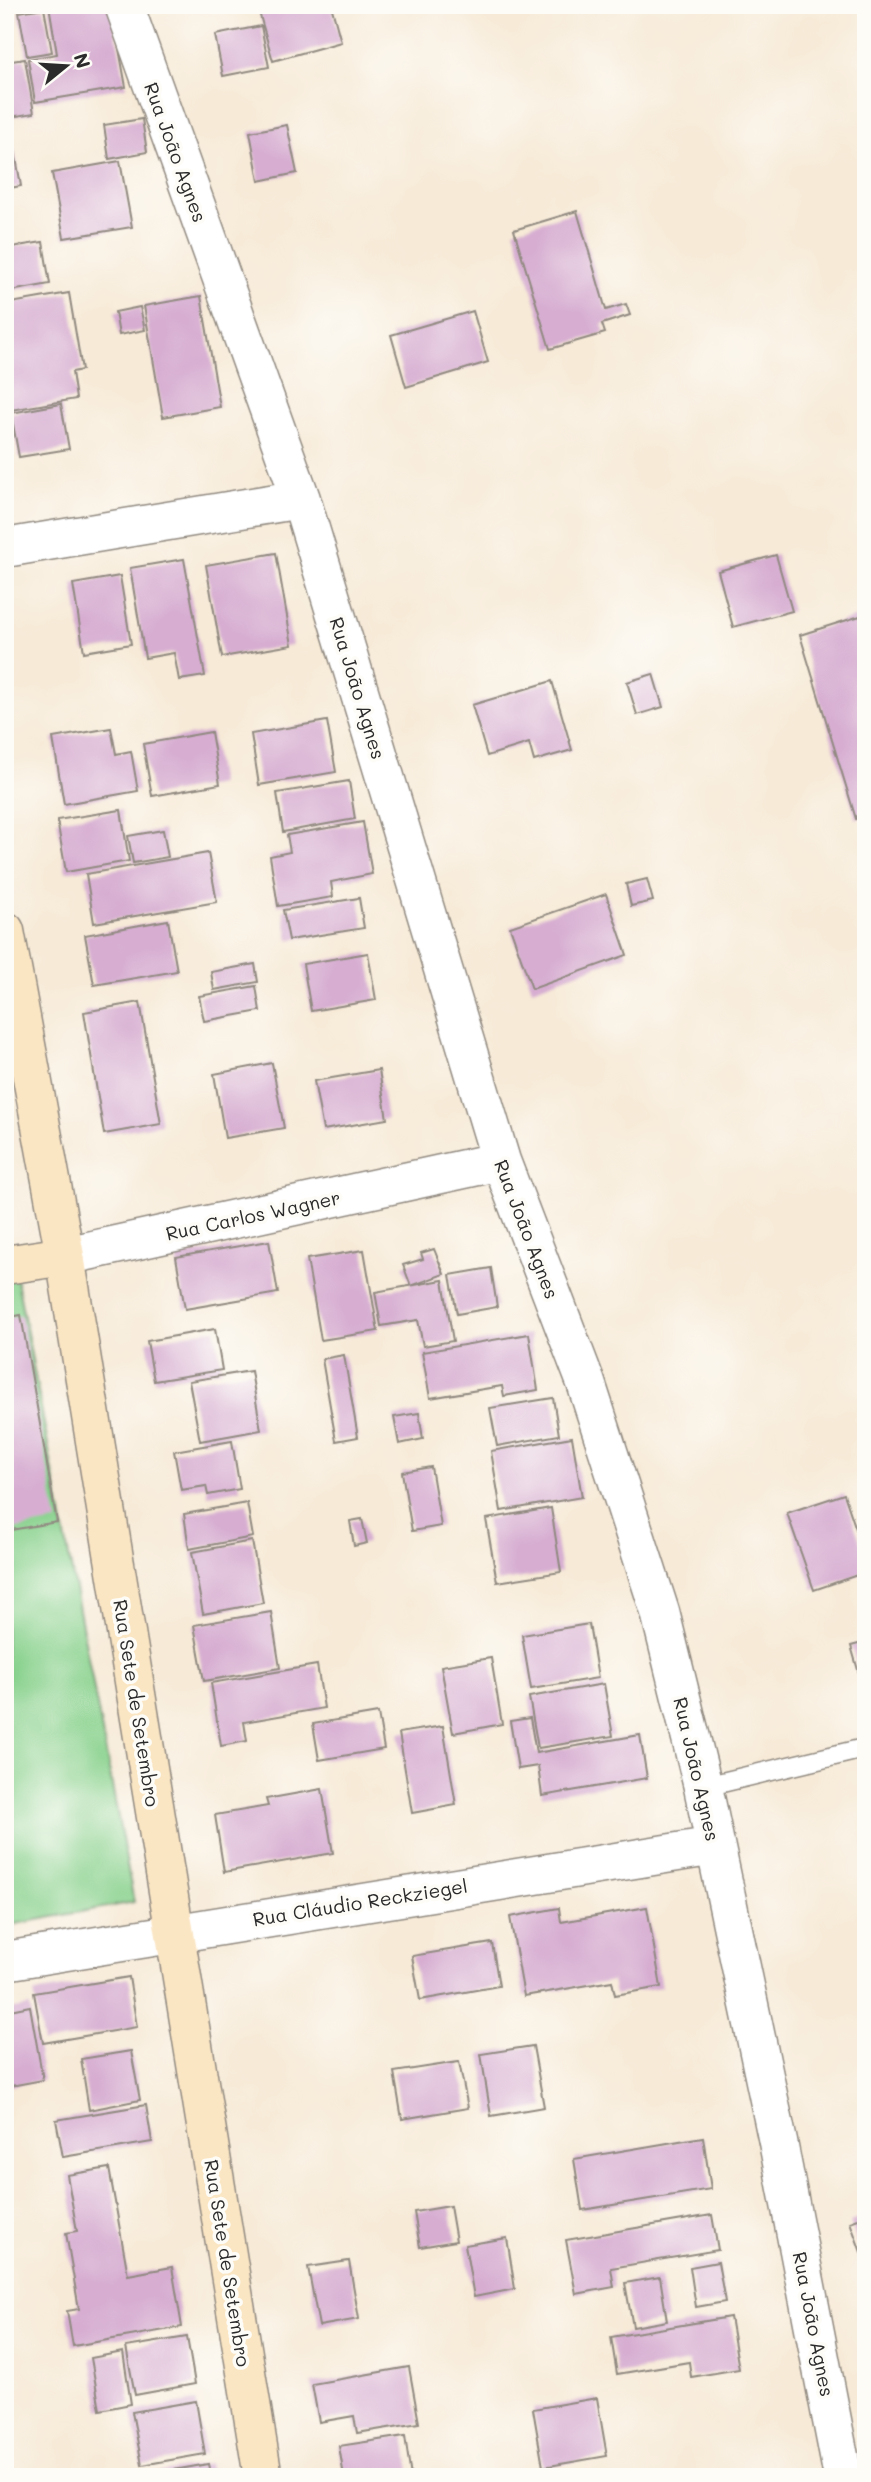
<svg xmlns="http://www.w3.org/2000/svg" width="871" height="2482" font-family="Mali,sans-serif">
<style>
.green{fill:#88d18d;stroke:#5a7e5c;stroke-width:2}
.building{fill:#d7aed2}
.lines{fill:none;stroke-linecap:round;stroke-linejoin:round}
.lane-casing{stroke:#918a81;stroke-width:22}
.street-casing{stroke:#918a81;stroke-width:41}
.secondary-casing{stroke:#918a81;stroke-width:41}
.lane{stroke:#fff;stroke-width:19}
.street{stroke:#fff;stroke-width:38}
.secondary{stroke:#fbe6c4;stroke-width:38}
.labels{text-anchor:middle;dominant-baseline:central;stroke-width:7;stroke-linejoin:round;paint-order:stroke}
.street-label{font-size:19px;fill:#2b2b2b;stroke:#fdfcf7}
</style>
<rect width="100%" height="100%" fill="#fdfcf7"/>
<filter id="ink" filterUnits="userSpaceOnUse"><feTurbulence type="fractalNoise" baseFrequency=".0143" numOctaves="2"/><feDisplacementMap in="SourceGraphic" scale="14" xChannelSelector="R" yChannelSelector="G"/><feConvolveMatrix kernelMatrix="1 2 1 2 8 2 1 2 1" color-interpolation-filters="sRGB"/></filter>
<filter id="wash" filterUnits="userSpaceOnUse"><feTurbulence type="fractalNoise" baseFrequency=".00686" numOctaves="4" result="noise"/><feDisplacementMap in="SourceGraphic" scale="28" xChannelSelector="R" yChannelSelector="G"/><feGaussianBlur stdDeviation="1.57" result="paint"/><feColorMatrix in="noise" values="0 0 0 0 0 0 0 0 0 0 0 0 0 0 0 0 0 1.4 0 .05"/><feComposite in="paint" operator="in"/></filter>
<g filter="url(#wash)">
<rect width="100%" height="100%" fill="#f7ead7"/>
<!-- green -->
<path class="green" d="M 16,1275 L 134,1902 L 5,1926 L 5,1276 Z"/>
<g id="blocks">
<!-- building -->
<path class="building" d="M 49,5 L 111,5 L 126,87 L 35,102 L 28,59 L 57,54 Z
M 257,5 L 331,5 L 341,42 L 273,61 Z
M 44,8 L 52,52 L 27,56 L 19,12 Z
M 261,26 L 269,67 L 223,76 L 215,35 Z
M 25,59 L 34,113 L 5,118 L 5,62 Z
M 142,119 L 147,152 L 109,159 L 104,125 Z
M 287,125 L 297,173 L 259,181 L 250,132 Z
M 11,129 L 21,186 L 5,189 L 5,130 Z
M 120,161 L 132,227 L 64,238 L 52,173 Z
M 577,211 L 606,310 L 626,304 L 630,315 L 602,324 L 605,333 L 550,349 L 514,230 Z
M 43,242 L 50,284 L 5,292 L 5,248 Z
M 69,293 L 82,370 L 72,372 L 76,399 L 5,411 L 5,304 Z
M 201,296 L 220,407 L 163,417 L 144,306 Z
M 140,307 L 145,330 L 119,335 L 115,312 Z
M 473,311 L 488,362 L 406,387 L 391,335 Z
M 61,404 L 69,449 L 19,457 L 11,413 Z
M 276,553 L 292,645 L 222,657 L 206,565 Z
M 776,555 L 792,611 L 733,627 L 718,571 Z
M 184,559 L 205,676 L 179,680 L 174,653 L 145,658 L 130,568 Z
M 120,576 L 131,644 L 84,652 L 73,584 Z
M 860,616 L 866,635 L 866,816 L 856,819 L 800,635 Z
M 653,674 L 663,707 L 637,715 L 627,682 Z
M 552,681 L 572,750 L 534,761 L 529,743 L 487,756 L 472,705 Z
M 327,721 L 336,772 L 259,785 L 251,734 Z
M 111,728 L 116,754 L 131,751 L 138,791 L 64,804 L 53,738 Z
M 211,732 L 220,784 L 152,796 L 143,744 Z
M 349,781 L 355,819 L 283,832 L 277,793 Z
M 121,810 L 129,861 L 66,872 L 57,820 Z
M 363,822 L 372,874 L 331,882 L 333,897 L 278,906 L 270,856 L 290,852 L 287,835 Z
M 163,830 L 168,857 L 133,863 L 128,836 Z
M 208,853 L 217,902 L 94,923 L 86,874 Z
M 647,879 L 653,901 L 631,906 L 626,884 Z
M 606,894 L 627,955 L 532,989 L 510,927 Z
M 359,898 L 364,928 L 289,940 L 283,910 Z
M 168,920 L 177,971 L 94,985 L 85,935 Z
M 368,953 L 376,1000 L 311,1011 L 303,964 Z
M 255,964 L 258,982 L 214,990 L 211,972 Z
M 256,986 L 260,1011 L 204,1021 L 199,996 Z
M 140,1002 L 161,1124 L 104,1134 L 84,1012 Z
M 272,1063 L 284,1128 L 225,1138 L 214,1074 Z
M 379,1070 L 387,1119 L 323,1130 L 314,1081 Z
M 269,1241 L 278,1293 L 185,1309 L 176,1257 Z
M 434,1249 L 444,1274 L 411,1286 L 403,1265 L 423,1259 L 421,1253 Z
M 364,1250 L 378,1331 L 321,1340 L 307,1259 Z
M 491,1268 L 497,1307 L 457,1314 L 450,1275 Z
M 443,1280 L 453,1341 L 423,1346 L 418,1320 L 381,1326 L 375,1292 Z
M 21,1315 L 57,1522 L 5,1531 L 5,1318 Z
M 215,1329 L 222,1370 L 154,1381 L 147,1341 Z
M 529,1334 L 538,1390 L 504,1396 L 502,1386 L 430,1398 L 422,1352 Z
M 344,1355 L 358,1437 L 336,1441 L 322,1359 Z
M 251,1371 L 261,1430 L 200,1441 L 189,1381 Z
M 553,1398 L 559,1435 L 497,1446 L 490,1408 Z
M 419,1413 L 423,1439 L 399,1444 L 394,1417 Z
M 572,1437 L 582,1497 L 501,1511 L 491,1451 Z
M 232,1441 L 240,1489 L 208,1495 L 206,1486 L 181,1490 L 174,1451 Z
M 431,1467 L 441,1526 L 412,1531 L 402,1472 Z
M 844,1494 L 861,1544 L 866,1542 L 866,1572 L 814,1590 L 787,1513 Z
M 247,1503 L 253,1537 L 189,1549 L 184,1514 Z
M 551,1508 L 561,1572 L 497,1582 L 486,1519 Z
M 362,1519 L 367,1543 L 354,1546 L 350,1521 Z
M 252,1541 L 263,1603 L 203,1614 L 192,1552 Z
M 271,1612 L 280,1668 L 204,1681 L 194,1625 Z
M 589,1624 L 598,1678 L 531,1689 L 522,1635 Z
M 866,1642 L 866,1694 L 865,1694 L 851,1646 Z
M 491,1658 L 502,1724 L 453,1733 L 441,1666 Z
M 317,1665 L 324,1708 L 244,1722 L 247,1741 L 221,1746 L 211,1683 Z
M 604,1684 L 613,1736 L 538,1748 L 529,1697 Z
M 378,1713 L 384,1749 L 319,1760 L 313,1724 Z
M 530,1718 L 536,1753 L 640,1735 L 647,1778 L 542,1796 L 538,1766 L 518,1769 L 510,1721 Z
M 443,1726 L 456,1805 L 412,1813 L 399,1733 Z
M 322,1789 L 333,1853 L 224,1872 L 215,1815 L 268,1806 L 266,1799 Z
M 647,1907 L 661,1987 L 615,1995 L 612,1981 L 524,1996 L 510,1917 L 559,1908 L 561,1922 Z
M 492,1943 L 499,1986 L 420,2000 L 412,1956 Z
M 129,1977 L 137,2027 L 43,2043 L 34,1993 Z
M 30,2006 L 43,2080 L 5,2087 L 5,2011 Z
M 533,2046 L 544,2107 L 491,2116 L 481,2054 Z
M 131,2051 L 140,2100 L 89,2110 L 81,2059 Z
M 459,2062 L 468,2108 L 402,2119 L 394,2072 Z
M 146,2105 L 152,2142 L 63,2157 L 56,2120 Z
M 703,2137 L 711,2189 L 582,2210 L 574,2159 Z
M 109,2168 L 128,2275 L 172,2267 L 182,2327 L 73,2346 L 67,2311 L 79,2309 L 66,2233 L 77,2231 L 67,2175 Z
M 450,2206 L 456,2241 L 420,2247 L 414,2212 Z
M 712,2215 L 718,2250 L 611,2268 L 614,2287 L 576,2294 L 566,2240 Z
M 866,2216 L 866,2263 L 865,2263 L 850,2222 Z
M 507,2238 L 515,2289 L 474,2297 L 465,2245 Z
M 349,2261 L 359,2319 L 319,2326 L 308,2267 Z
M 718,2262 L 725,2302 L 696,2307 L 690,2267 Z
M 660,2277 L 667,2321 L 633,2327 L 625,2283 Z
M 730,2317 L 739,2369 L 691,2377 L 689,2362 L 617,2374 L 611,2337 Z
M 187,2337 L 195,2384 L 135,2395 L 126,2347 Z
M 123,2352 L 131,2404 L 100,2410 L 91,2358 Z
M 409,2367 L 419,2423 L 357,2433 L 354,2416 L 319,2422 L 312,2384 Z
M 597,2398 L 607,2456 L 543,2467 L 533,2409 Z
M 196,2401 L 205,2454 L 142,2465 L 132,2412 Z
M 405,2436 L 411,2477 L 344,2477 L 339,2446 Z
M 208,2464 L 211,2477 L 110,2477 L 139,2470 L 140,2476 Z"/>
</g>
</g>
<g filter="url(#ink)">
<use href="#blocks" fill-opacity="0" stroke="#918a81" stroke-width="2"/>
<g class="lines">
<!-- lane casing -->
<g class="lane-casing">
<path id="lane" d="M 703,1787 L 866,1748"/>
</g>
<!-- street casing -->
<g class="street-casing">
<path id="street" d="M 124,5 L 301,499 L 501,1161 L 586,1383 L 660,1612 L 703,1787 L 778,2142 L 843,2477
M 5,548 L 301,499
M 65,1256 L 501,1161
M 5,1961 L 715,1846"/>
</g>
<!-- secondary casing -->
<g class="secondary-casing">
<path id="secondary" d="M 5,931 L 65,1256 L 263,2477
M 5,1265 L 65,1256"/>
</g>
<!-- lane -->
<use href="#lane" class="lane"/>
<!-- street -->
<use href="#street" class="street"/>
<!-- secondary -->
<use href="#secondary" class="secondary"/>
</g>
</g>
<g class="labels">
<!-- street labels -->
<g class="street-label">
<text transform="translate(176 152) rotate(70)">Rua João Agnes</text>
<text transform="translate(358 688) rotate(73)">Rua João Agnes</text>
<text transform="translate(253 1215) rotate(-12)">Rua Carlos Wagner</text>
<text transform="translate(527 1229) rotate(69)">Rua João Agnes</text>
<text transform="translate(137 1703) rotate(81)">Rua Sete de Setembro</text>
<text transform="translate(697 1769) rotate(77)">Rua João Agnes</text>
<text transform="translate(360 1902) rotate(-9)">Rua Cláudio Reckziegel</text>
<text transform="translate(228 2263) rotate(81)">Rua Sete de Setembro</text>
<text transform="translate(814 2324) rotate(79)">Rua João Agnes</text>
</g>
</g>
<!-- margin -->
<rect width="871" height="2482" fill="none" stroke="#fdfcf7" stroke-width="28"/>
<!-- north arrow -->
<g transform="translate(66 66) rotate(72)" stroke="#fdfcf7" stroke-width="5" paint-order="stroke">
<path d="M0-5L12 26L0 18L-12 26Z" fill="#2b2b2b"/>
<text y="-10" font-size="19" font-weight="bold" text-anchor="middle" fill="#2b2b2b">N</text>
</g>
</svg>
